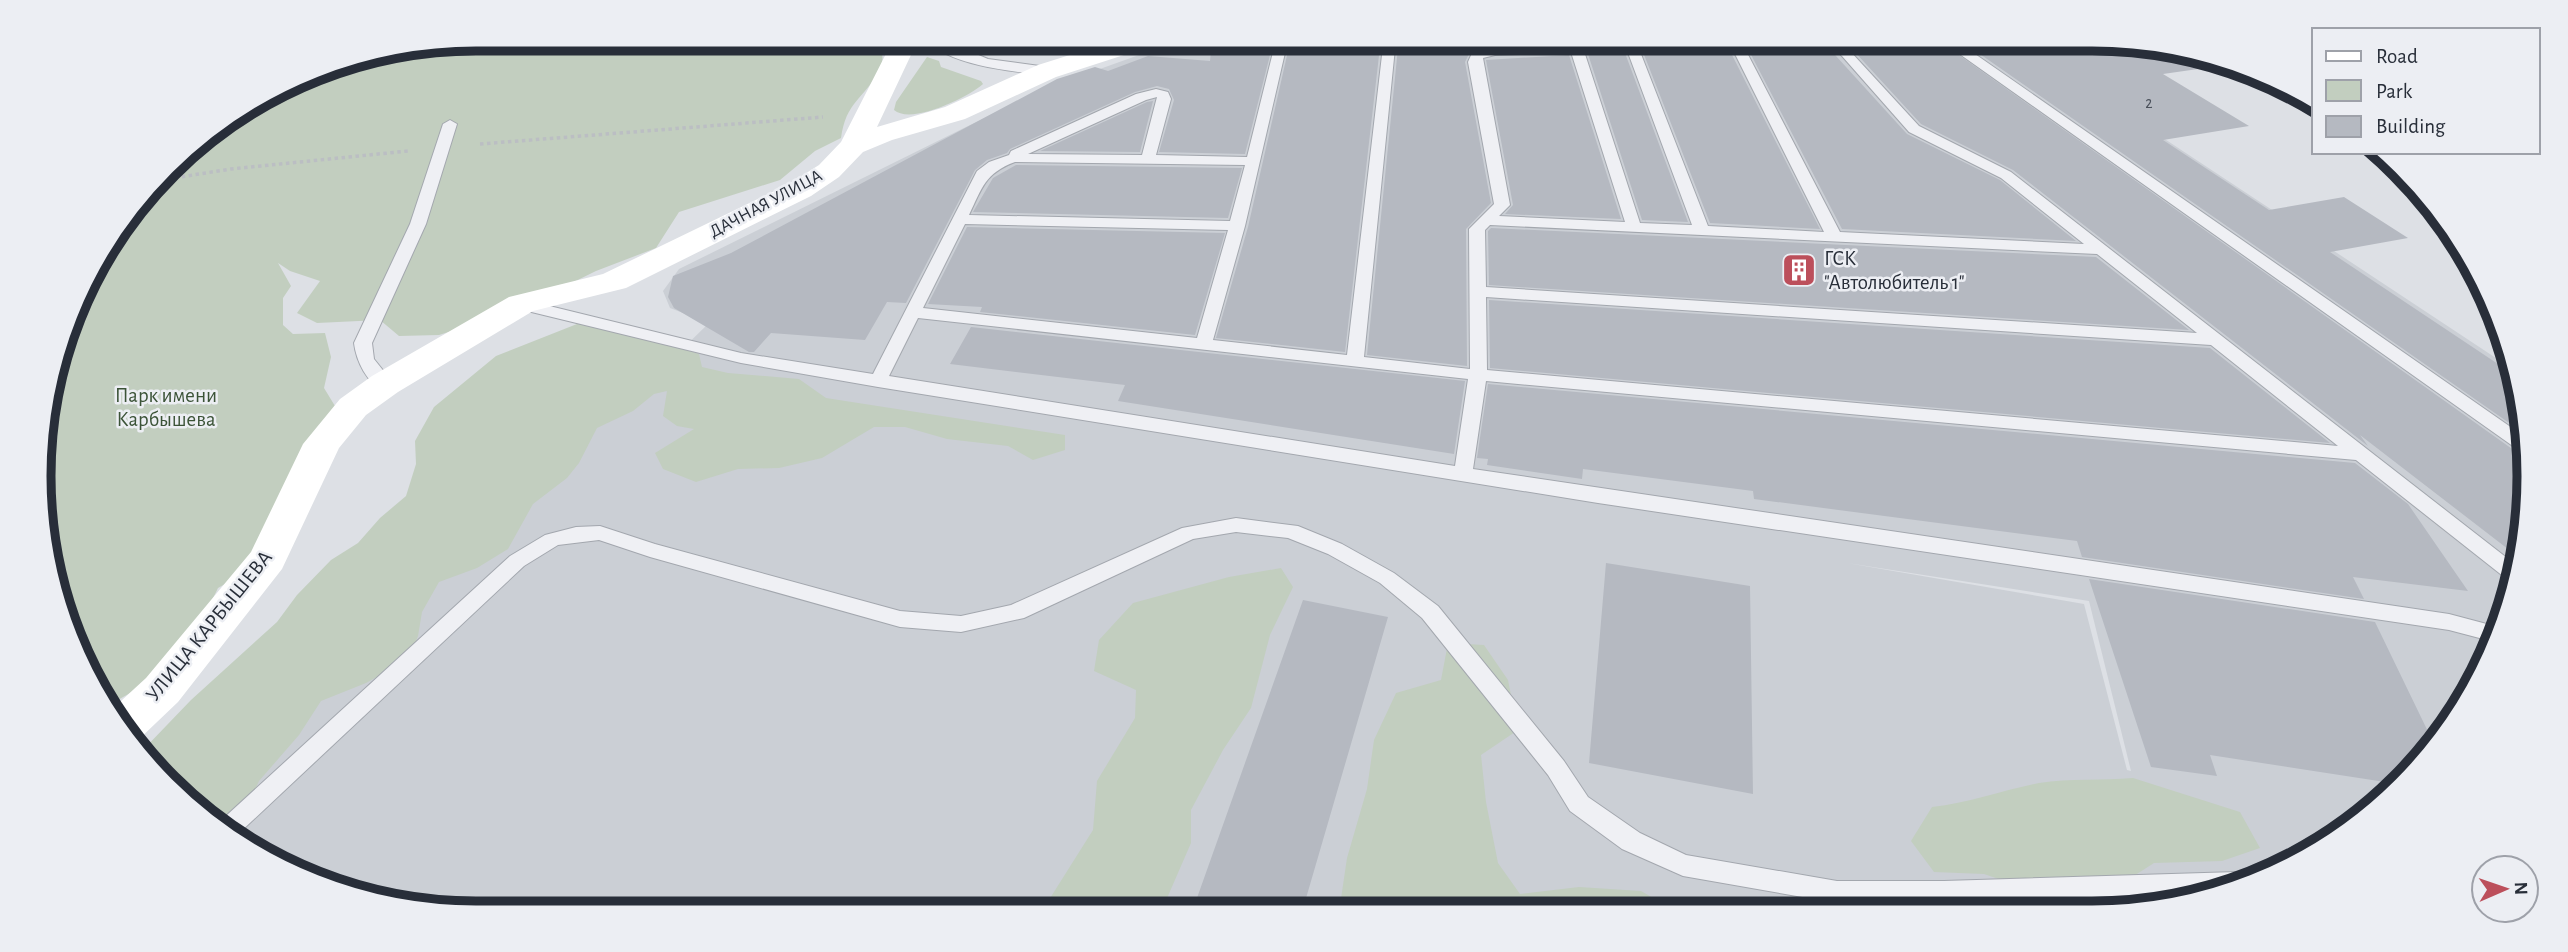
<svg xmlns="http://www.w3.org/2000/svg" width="2568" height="952" font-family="'Alegreya Sans',sans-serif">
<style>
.built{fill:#cbcfd5;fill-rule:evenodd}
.green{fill:#c2cebf}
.building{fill:#b5b9c1}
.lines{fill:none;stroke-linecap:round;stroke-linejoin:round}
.lane-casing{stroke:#a3a7ae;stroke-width:2}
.path{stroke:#bbbec3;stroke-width:3.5;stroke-dasharray:3.5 3.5;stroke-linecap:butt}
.lane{fill:#eff0f4;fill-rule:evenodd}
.secondary{fill:#fff;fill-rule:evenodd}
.labels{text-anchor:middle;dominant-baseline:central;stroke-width:5;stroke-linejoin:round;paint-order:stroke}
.far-number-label{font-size:16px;fill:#4b515b}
.far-street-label{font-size:18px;fill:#282e39;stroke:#eceef3}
.poi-label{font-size:21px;fill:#282e39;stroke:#eceef3;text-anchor:start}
.park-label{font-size:21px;fill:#3b5337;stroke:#eceef3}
.street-label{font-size:21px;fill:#282e39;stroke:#eceef3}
.rim{fill:none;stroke:#282e39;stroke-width:9}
</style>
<rect width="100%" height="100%" fill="#dde0e5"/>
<!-- built -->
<path class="built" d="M 1220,38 L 2092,38 L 2121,42 L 2166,70 L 2092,91 L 2508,366 L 2526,419 L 2514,590 L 2456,719 L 2381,805 L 2285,869 L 2150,910 L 476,913 L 362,898 L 210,823 L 407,509 L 667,364 L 709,323 L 670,308 L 663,291 L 679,269 L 1041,90 L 1139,55 L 1186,43 ZM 1847,563 L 2089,601 L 2131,771 L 2127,770 L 2084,604 Z"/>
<!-- green -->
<path class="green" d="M 476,39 L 881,39 C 880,49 886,59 879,71 C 864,99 846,101 841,138 L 815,151 L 780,180 L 679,212 L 656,248 L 596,271 L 537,300 L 477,323 L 439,335 L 399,336 L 380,320 L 317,323 L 297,313 L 320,281 L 290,271 L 278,263 L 291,286 L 283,298 L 283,325 L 293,334 L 325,333 L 331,357 L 324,388 L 335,406 L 268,559 L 218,588 L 200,625 L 166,673 L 107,706 L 47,562 L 42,419 L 97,258 L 188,147 L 335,62 Z
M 927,57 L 939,61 L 941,67 L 981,81 L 983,84 C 967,98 911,125 894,110 L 896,102 Z
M 607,323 L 699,354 L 702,367 L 728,373 L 799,379 L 826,398 L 1065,435 L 1065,450 L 1033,460 L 1008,446 L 947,439 L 905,427 L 874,427 L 822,458 L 779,468 L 738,469 L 696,482 L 663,469 L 655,453 L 694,429 L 677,426 L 663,416 L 667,391 L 654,394 L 633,411 L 597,428 L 579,463 L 567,478 L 533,504 L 508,549 L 477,568 L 439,582 L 422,612 L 418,636 L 409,659 L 366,683 L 321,701 L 299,735 L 259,781 L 234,835 L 210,823 L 142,751 L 191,700 L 277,622 L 297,595 L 331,560 L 358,543 L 380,518 L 406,496 L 416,464 L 415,441 L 434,407 L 496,356 L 577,324 Z
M 1281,568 L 1293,587 L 1270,635 L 1251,708 L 1223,750 L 1191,810 L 1191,843 L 1161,912 L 1044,912 L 1047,903 L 1093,830 L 1097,781 L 1135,718 L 1136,690 L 1094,671 L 1099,640 L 1133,603 L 1229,577 Z
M 1448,643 L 1484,645 L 1508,680 L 1518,730 L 1481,755 L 1486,802 L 1498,863 L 1520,894 L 1579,887 L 1641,891 L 1676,911 L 1339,912 L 1347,858 L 1367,789 L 1374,740 L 1396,693 L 1441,680 Z
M 2133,778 L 2240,812 L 2260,848 L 2222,861 L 2154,863 L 2115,888 L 2057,899 L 1984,874 L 1934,872 L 1911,841 L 1932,807 C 1969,803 2003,790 2039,783 C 2070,778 2102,781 2133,778 Z"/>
<!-- building -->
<path class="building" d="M 1305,38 L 1381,38 L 1345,352 L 1216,338 L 1248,227 L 1288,51 L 1302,51 Z
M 1399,38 L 1640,38 L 1494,44 L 1470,52 L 1465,62 L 1491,203 L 1466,229 L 1467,366 L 1367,355 Z
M 1842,38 L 1935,38 L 2515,451 L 2524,453 L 2517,556 L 2360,435 L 2368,446 L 2013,170 L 1921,124 Z
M 1957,38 L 2092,38 L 2212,56 L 2212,67 L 2163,74 L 2249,126 L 2163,140 L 2269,210 L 2344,197 L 2408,238 L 2330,252 L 2510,372 L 2526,419 L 2525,434 Z
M 1826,45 L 1907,134 L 2000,180 L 2076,241 L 1842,229 L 1747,47 Z
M 1729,49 L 1820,229 L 1710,223 L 1643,52 Z
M 1211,51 L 1271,51 L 1245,154 L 1159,152 L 1174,100 L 1169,89 L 1157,86 L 1135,92 L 1010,149 L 1007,153 L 987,160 L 975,170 L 906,303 L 887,302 L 865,340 L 771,333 L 754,352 L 749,352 L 674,308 L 668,297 L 673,276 L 731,253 L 1057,79 L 1095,67 L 1108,71 L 1148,56 L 1210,61 Z
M 1625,53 L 1688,222 L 1642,220 L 1588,54 Z
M 1569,55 L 1621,219 L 1505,214 L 1513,205 L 1486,60 Z
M 1153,101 L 1140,152 L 1040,151 L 1147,102 Z
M 1016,165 L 1242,168 L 1228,218 L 973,212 L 993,178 Z
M 967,227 L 1225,233 L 1195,335 L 980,312 L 982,307 L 928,304 Z
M 1491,228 L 2096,257 L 2189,330 L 1489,285 L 1488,231 Z
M 1489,300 L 2210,348 L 2330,443 L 1490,368 Z
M 971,327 L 1465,381 L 1454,454 L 1118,401 L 1125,385 L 950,364 Z
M 1488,384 L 2355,463 L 2408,504 L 2468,591 L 2353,577 L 2364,599 L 2082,557 L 2077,541 L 1754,499 L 1753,491 L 1583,469 L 1582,479 L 1487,465 L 1488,459 L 1477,458 Z
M 1606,563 L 1750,586 L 1753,794 L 1589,763 Z
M 2089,579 L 2375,622 L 2434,744 L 2398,784 L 2210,755 L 2217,776 L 2151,767 Z
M 1303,600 L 1388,617 L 1302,912 L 1192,912 Z"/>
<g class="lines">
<!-- lane casing -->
<g class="lane-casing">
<path id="lane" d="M 921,38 L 938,38 L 988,59 L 1047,67 L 1054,71 L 1047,75 C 1006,71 953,66 921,38 Z
M 1384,38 L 1396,38 L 1364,357 L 1470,369 L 1469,229 L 1494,204 L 1468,62 L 1472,53 L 1494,47 L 1718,38 L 1838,38 L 1919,126 L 2011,172 L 2516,565 L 2515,582 L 2508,580 L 2356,460 L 1486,381 L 1473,469 L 2449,614 L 2498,627 L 2491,641 L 2449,630 L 1598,503 L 878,387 L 741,363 L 515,308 L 513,304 L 521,299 L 741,353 L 873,374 L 977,171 L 989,162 L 1009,155 L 1011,151 L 1136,94 L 1156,89 L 1168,92 L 1171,99 L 1156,155 L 1247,157 L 1275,44 L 1281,40 L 1287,44 L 1245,226 L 1213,340 L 1347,355 ZM 1827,42 L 1842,56 L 1909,132 L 2001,178 L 2084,244 L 1840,232 L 1743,45 ZM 1731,46 L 1824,232 L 1708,226 L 1639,49 ZM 1627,50 L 1692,225 L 1640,223 L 1584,51 ZM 1571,52 L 1625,222 L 1499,216 L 1510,205 L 1483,58 L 1495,55 ZM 1157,97 L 1142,155 L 1028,154 L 1146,100 ZM 1015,162 L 1245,165 L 1230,221 L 969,215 C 982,188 985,173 1015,162 ZM 965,224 L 1228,230 L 1197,338 L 923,308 ZM 1490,225 L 2097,254 L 2197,333 L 1486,287 L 1485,230 ZM 1486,297 L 2211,345 L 2338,446 L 1487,370 ZM 918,318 L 1468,379 L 1455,466 L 889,376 Z
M 1937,38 L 1952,38 L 2525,437 L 2524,451 L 2517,449 Z
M 450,120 L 457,124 L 426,224 L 372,343 L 374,359 L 394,384 L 385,390 C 367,385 356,360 354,343 L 410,224 L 443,124 Z
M 1236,518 L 1298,526 L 1342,544 L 1394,573 L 1438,606 L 1564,761 L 1588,797 L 1640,833 L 1686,855 L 1837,881 L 1944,881 L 2237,872 L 2246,875 L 2248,880 L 2196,895 L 1944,903 L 1837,903 L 1683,876 L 1622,849 L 1570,811 L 1548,775 L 1422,618 L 1380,583 L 1328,554 L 1288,538 L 1236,532 L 1193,539 L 1024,618 L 961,632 L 900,627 L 650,557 L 599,540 L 558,545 L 524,566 L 236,836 L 215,826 L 510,556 L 545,535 L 576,527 L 600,526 L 655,544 L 900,611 L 961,616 L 1011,605 L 1182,528 Z"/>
</g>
<!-- path -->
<path class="path" d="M 480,144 L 823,117
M 161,180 L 231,169 L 408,151"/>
<!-- lane -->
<use href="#lane" class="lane"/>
<!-- secondary -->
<path class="secondary" d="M 894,38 L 919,38 L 877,127 L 945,107 L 1038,65 L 1124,38 L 1164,38 L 1161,43 L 1056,77 L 965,119 L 892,140 L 863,152 L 839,177 L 811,196 L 626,288 L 533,311 L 398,392 L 366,415 L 339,448 L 282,569 L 178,702 L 135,743 L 112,719 L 109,712 L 146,678 L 251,552 L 303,444 L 340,399 L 372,376 L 509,297 L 603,274 L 789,184 L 819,165 L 841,142 Z"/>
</g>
<!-- icons -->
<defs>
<g id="building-square" transform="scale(1.75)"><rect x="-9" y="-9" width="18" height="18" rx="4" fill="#bc4f5b" stroke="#eceef3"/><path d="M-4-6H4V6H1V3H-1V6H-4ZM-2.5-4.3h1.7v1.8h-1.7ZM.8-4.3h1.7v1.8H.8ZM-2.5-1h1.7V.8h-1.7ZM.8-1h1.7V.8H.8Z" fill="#fff"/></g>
</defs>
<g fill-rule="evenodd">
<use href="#building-square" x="1799" y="270"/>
</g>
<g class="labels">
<!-- far-number labels -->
<g class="far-number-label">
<text x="2149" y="103">2</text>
</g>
<!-- far-street labels -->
<g class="far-street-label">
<text transform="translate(766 204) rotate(-28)">ДАЧНАЯ УЛИЦА</text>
</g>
<!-- poi labels -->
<g class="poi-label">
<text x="1824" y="258">ГСК<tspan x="1824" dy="24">"Автолюбитель 1"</tspan></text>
</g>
<!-- park labels -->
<g class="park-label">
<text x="166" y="395">Парк имени<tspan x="166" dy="24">Карбышева</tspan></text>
</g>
<!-- street labels -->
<g class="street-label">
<text transform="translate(209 626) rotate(-51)">УЛИЦА КАРБЫШЕВА</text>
</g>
</g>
<!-- crop -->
<path d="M0 0H2568V952H0ZM476 51H2092A425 425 0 0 1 2517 476V476A425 425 0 0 1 2092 901H476A425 425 0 0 1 51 476V476A425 425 0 0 1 476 51Z" fill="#eceef3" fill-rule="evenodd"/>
<path class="rim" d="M476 51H2092A425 425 0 0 1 2517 476V476A425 425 0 0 1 2092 901H476A425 425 0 0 1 51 476V476A425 425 0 0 1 476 51Z"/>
<!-- legend -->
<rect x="2312" y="28" width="228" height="126" fill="#eceef3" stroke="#9ea1a9" stroke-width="2"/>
<rect x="2326" y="51" width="35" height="10" fill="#ffffff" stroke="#9ea1a9" stroke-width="2"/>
<text x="2376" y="63" font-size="21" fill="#282e39">Road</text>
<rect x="2326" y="80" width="35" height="21" fill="#c2cebf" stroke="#9ea1a9" stroke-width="2"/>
<text x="2376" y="98" font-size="21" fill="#282e39">Park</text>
<rect x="2326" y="116" width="35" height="21" fill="#b5b9c1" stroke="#9ea1a9" stroke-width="2"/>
<text x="2376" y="133" font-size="21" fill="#282e39">Building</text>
<!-- north arrow -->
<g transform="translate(2505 889) rotate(88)"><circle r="33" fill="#eceef3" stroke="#9ea1a9" stroke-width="2"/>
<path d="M0-5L12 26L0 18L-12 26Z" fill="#bc4f5b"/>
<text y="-10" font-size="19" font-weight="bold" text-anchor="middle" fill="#282e39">N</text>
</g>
</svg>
